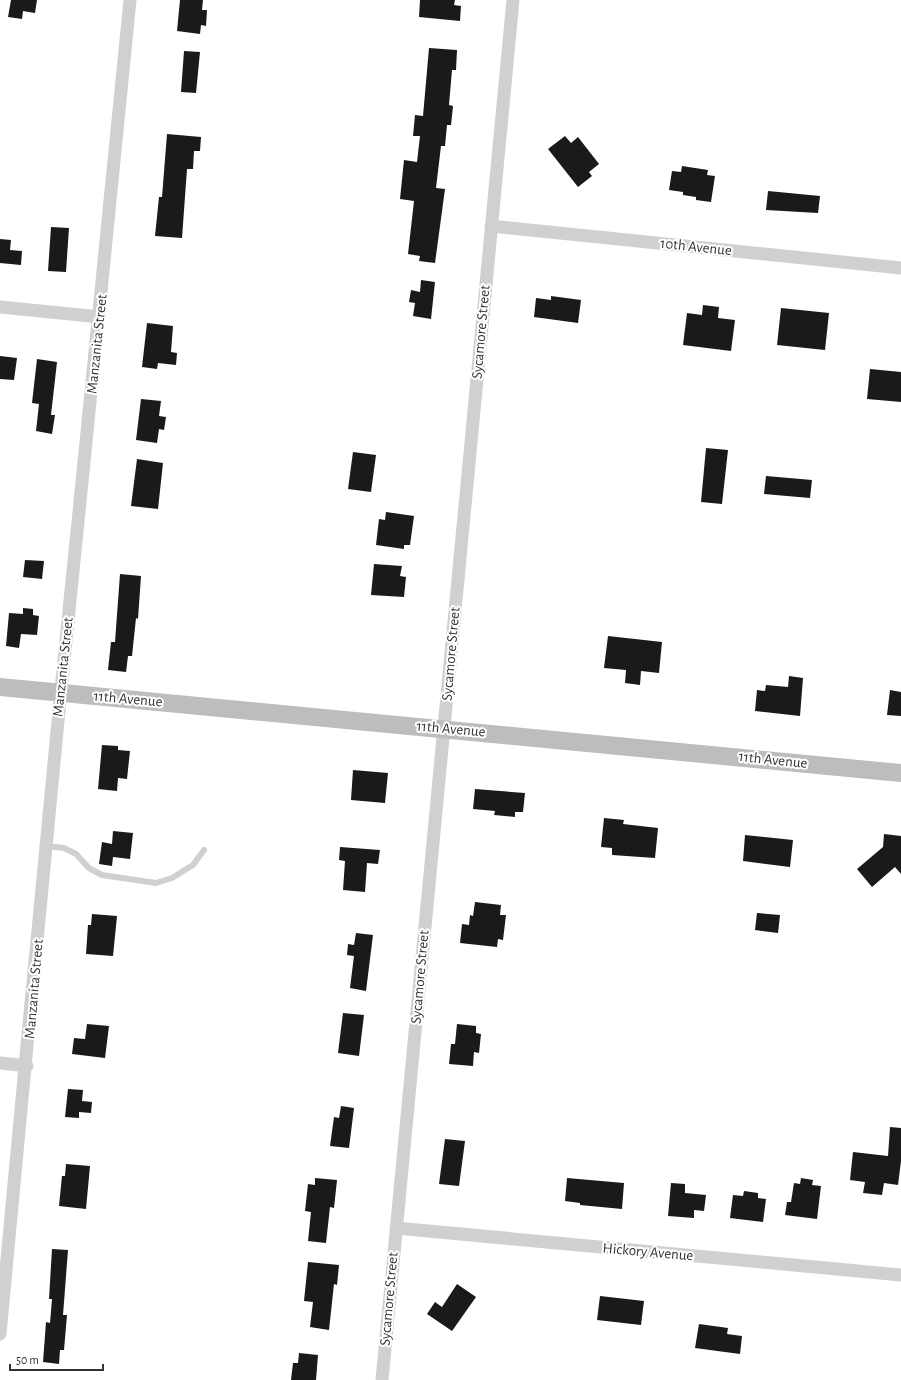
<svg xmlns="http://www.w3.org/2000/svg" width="901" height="1380" font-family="'Alegreya Sans',sans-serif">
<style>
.building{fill:#1a1a1a}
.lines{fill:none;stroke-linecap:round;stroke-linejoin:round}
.lane{stroke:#d0d0d0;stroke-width:6}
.street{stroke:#d0d0d0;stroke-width:13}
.secondary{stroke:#bdbdbd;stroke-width:18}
.labels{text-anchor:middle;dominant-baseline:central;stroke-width:4;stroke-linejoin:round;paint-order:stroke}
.street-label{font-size:15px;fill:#333;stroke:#fff}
</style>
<rect width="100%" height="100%" fill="#fff"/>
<!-- building -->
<path class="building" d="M 11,0 L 37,0 L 35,13 L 23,11 L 22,19 L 8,17 Z
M 180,0 L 203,0 L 202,10 L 207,10 L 206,26 L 201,25 L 200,34 L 177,31 Z
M 420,0 L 455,0 L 454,5 L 461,6 L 460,21 L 419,17 Z
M 429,48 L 457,50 L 456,70 L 452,70 L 449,105 L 453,106 L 451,125 L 447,125 L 445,146 L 441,146 L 436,188 L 445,189 L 435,263 L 419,261 L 420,256 L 408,254 L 414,201 L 400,199 L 404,160 L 417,162 L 420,136 L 413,136 L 415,115 L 423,116 Z
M 184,51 L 200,52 L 196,93 L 181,92 Z
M 167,134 L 201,137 L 200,151 L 194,151 L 193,169 L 187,169 L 182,238 L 155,236 L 159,197 L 162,197 Z
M 565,136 L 571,143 L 578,137 L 599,164 L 589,172 L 592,176 L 578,187 L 548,149 Z
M 682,166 L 708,170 L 707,175 L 715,176 L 711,202 L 696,200 L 696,197 L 683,195 L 683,192 L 669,190 L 672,171 L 681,172 Z
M 768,191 L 820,196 L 818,213 L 766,210 Z
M 51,227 L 69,228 L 66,272 L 48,271 Z
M 0,239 L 11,240 L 10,250 L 22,251 L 21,265 L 0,263 Z
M 421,280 L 435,282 L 431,319 L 413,316 L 415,303 L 409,302 L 411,290 L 420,292 Z
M 551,296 L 581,300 L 578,323 L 534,317 L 536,298 L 551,300 Z
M 703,305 L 719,307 L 718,318 L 735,320 L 731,351 L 683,345 L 687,313 L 702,315 Z
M 781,308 L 829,313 L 825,350 L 777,345 Z
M 147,323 L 173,326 L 171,352 L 177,353 L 176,365 L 158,363 L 157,369 L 142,367 Z
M 0,356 L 17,358 L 14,380 L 0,379 Z
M 37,359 L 57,362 L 51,415 L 55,415 L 52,434 L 36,431 L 39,404 L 32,403 Z
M 870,369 L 901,372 L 901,402 L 867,399 Z
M 141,399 L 161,401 L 159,416 L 166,417 L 164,430 L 159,429 L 157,443 L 136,440 Z
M 706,448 L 728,450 L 722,504 L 701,502 Z
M 353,452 L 376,455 L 371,492 L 348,489 Z
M 137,459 L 163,463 L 158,509 L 131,506 Z
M 766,476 L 812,480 L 810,498 L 764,494 Z
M 386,512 L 414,516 L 410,545 L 404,545 L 404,549 L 376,545 L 379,519 L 385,520 Z
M 25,560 L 44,561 L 42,579 L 23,577 Z
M 374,564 L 402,566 L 400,576 L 406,577 L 404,597 L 371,595 Z
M 120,574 L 141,576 L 138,619 L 136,618 L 132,656 L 128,656 L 126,672 L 108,670 L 111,642 L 115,642 Z
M 23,608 L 33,609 L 33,615 L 39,616 L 37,635 L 21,634 L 19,648 L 6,646 L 9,613 L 23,614 Z
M 608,636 L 662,642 L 659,673 L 641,671 L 640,685 L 625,683 L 626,670 L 604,668 Z
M 789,676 L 803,678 L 800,716 L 755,711 L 757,690 L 765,691 L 766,685 L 788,687 Z
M 890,690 L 901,692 L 901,716 L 887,715 Z
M 102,745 L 118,746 L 118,750 L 130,751 L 127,779 L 118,778 L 117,791 L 98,789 Z
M 353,770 L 388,773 L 385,803 L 351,800 Z
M 475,789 L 525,793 L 523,812 L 515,812 L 515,817 L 494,815 L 495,811 L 473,809 Z
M 604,818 L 624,820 L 623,824 L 658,828 L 655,858 L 612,855 L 612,848 L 601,847 Z
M 113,831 L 133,833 L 130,859 L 113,857 L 112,866 L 99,864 L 102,842 L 112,844 Z
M 884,834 L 901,836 L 901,874 L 895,867 L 872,887 L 857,869 L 883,847 Z
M 745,835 L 793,840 L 790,867 L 743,861 Z
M 340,847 L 380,850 L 378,864 L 367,863 L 365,892 L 343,890 L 345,861 L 339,860 Z
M 475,902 L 501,905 L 500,915 L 506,915 L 503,940 L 498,939 L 497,947 L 460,943 L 462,924 L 469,925 L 470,915 L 473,916 Z
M 757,913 L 780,915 L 778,933 L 755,930 Z
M 92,914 L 117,916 L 113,956 L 86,954 L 88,925 L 91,925 Z
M 356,933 L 373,935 L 366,991 L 350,988 L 354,956 L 347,955 L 348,944 L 354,945 Z
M 343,1013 L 364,1015 L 359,1056 L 338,1053 Z
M 87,1024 L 109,1026 L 105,1058 L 72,1054 L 74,1038 L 85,1039 Z
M 457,1024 L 476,1026 L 476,1033 L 481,1034 L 479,1053 L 474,1052 L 473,1066 L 449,1064 L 451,1044 L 455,1044 Z
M 68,1089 L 83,1090 L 82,1101 L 92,1102 L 91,1113 L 79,1112 L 79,1118 L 65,1117 Z
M 341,1106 L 354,1108 L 349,1148 L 330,1146 L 334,1117 L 339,1118 Z
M 890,1127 L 901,1128 L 901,1161 L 898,1185 L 884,1183 L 882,1195 L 863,1193 L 865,1182 L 850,1180 L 853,1152 L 888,1156 Z
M 445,1139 L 465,1141 L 459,1186 L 439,1184 Z
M 66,1164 L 90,1166 L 86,1209 L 59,1206 L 62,1176 L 65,1176 Z
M 315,1178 L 337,1180 L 334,1208 L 330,1207 L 326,1243 L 308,1241 L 311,1212 L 305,1211 L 308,1184 L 315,1185 Z
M 567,1178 L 624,1183 L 622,1209 L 580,1205 L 580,1203 L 565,1201 Z
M 801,1178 L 813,1180 L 812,1185 L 821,1186 L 817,1219 L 785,1215 L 787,1202 L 791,1202 L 794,1183 L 800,1184 Z
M 671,1183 L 685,1184 L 685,1193 L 706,1195 L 704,1211 L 694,1210 L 694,1218 L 668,1216 Z
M 744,1191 L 758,1193 L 758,1198 L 766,1199 L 763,1222 L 730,1218 L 733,1195 L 743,1196 Z
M 52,1249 L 68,1250 L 63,1315 L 67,1315 L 64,1350 L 60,1350 L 59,1364 L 43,1362 L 46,1322 L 50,1323 L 52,1299 L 49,1299 Z
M 308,1262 L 339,1265 L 337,1285 L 334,1284 L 329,1330 L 310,1327 L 313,1302 L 304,1301 Z
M 457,1284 L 476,1297 L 452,1331 L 427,1314 L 435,1302 L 442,1307 Z
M 600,1296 L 644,1301 L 641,1325 L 597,1320 Z
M 699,1324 L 728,1328 L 727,1334 L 742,1336 L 740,1354 L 695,1348 Z
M 299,1353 L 318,1355 L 316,1380 L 291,1380 L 293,1363 L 298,1363 Z"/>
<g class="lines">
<!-- lane -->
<path class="lane" d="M 46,846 L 64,848 L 76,854 L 89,868 L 102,875 L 156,883 L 172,878 L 193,865 L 204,850"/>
<!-- street -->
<path class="street" d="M 491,226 L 901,268
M 0,307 L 100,317
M 0,1063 L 27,1066
M 396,1228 L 901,1275
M 0,1334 C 21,1119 39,905 61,690 C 84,460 108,230 130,0
M 382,1380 L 513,0"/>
<!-- secondary -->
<path class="secondary" d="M 0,687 L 901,773"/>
</g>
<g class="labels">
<!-- street labels -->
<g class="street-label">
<text transform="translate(696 247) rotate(6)">10th Avenue</text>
<text transform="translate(481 332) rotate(-85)">Sycamore Street</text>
<text transform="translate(97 344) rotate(-84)">Manzanita Street</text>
<text transform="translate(451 654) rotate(-85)">Sycamore Street</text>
<text transform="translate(63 667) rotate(-84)">Manzanita Street</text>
<text transform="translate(128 699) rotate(5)">11th Avenue</text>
<text transform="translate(451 729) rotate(5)">11th Avenue</text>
<text transform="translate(773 760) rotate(6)">11th Avenue</text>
<text transform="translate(420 977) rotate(-85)">Sycamore Street</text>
<text transform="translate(34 989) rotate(-85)">Manzanita Street</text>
<text transform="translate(648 1252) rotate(5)">Hickory Avenue</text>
<text transform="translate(389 1299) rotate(-85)">Sycamore Street</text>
</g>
</g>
<!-- scale -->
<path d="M10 1364v6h93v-6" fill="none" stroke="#333333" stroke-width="2"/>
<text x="16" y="1364" font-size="12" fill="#333333" stroke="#ffffff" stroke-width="3" paint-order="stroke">50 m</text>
</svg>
